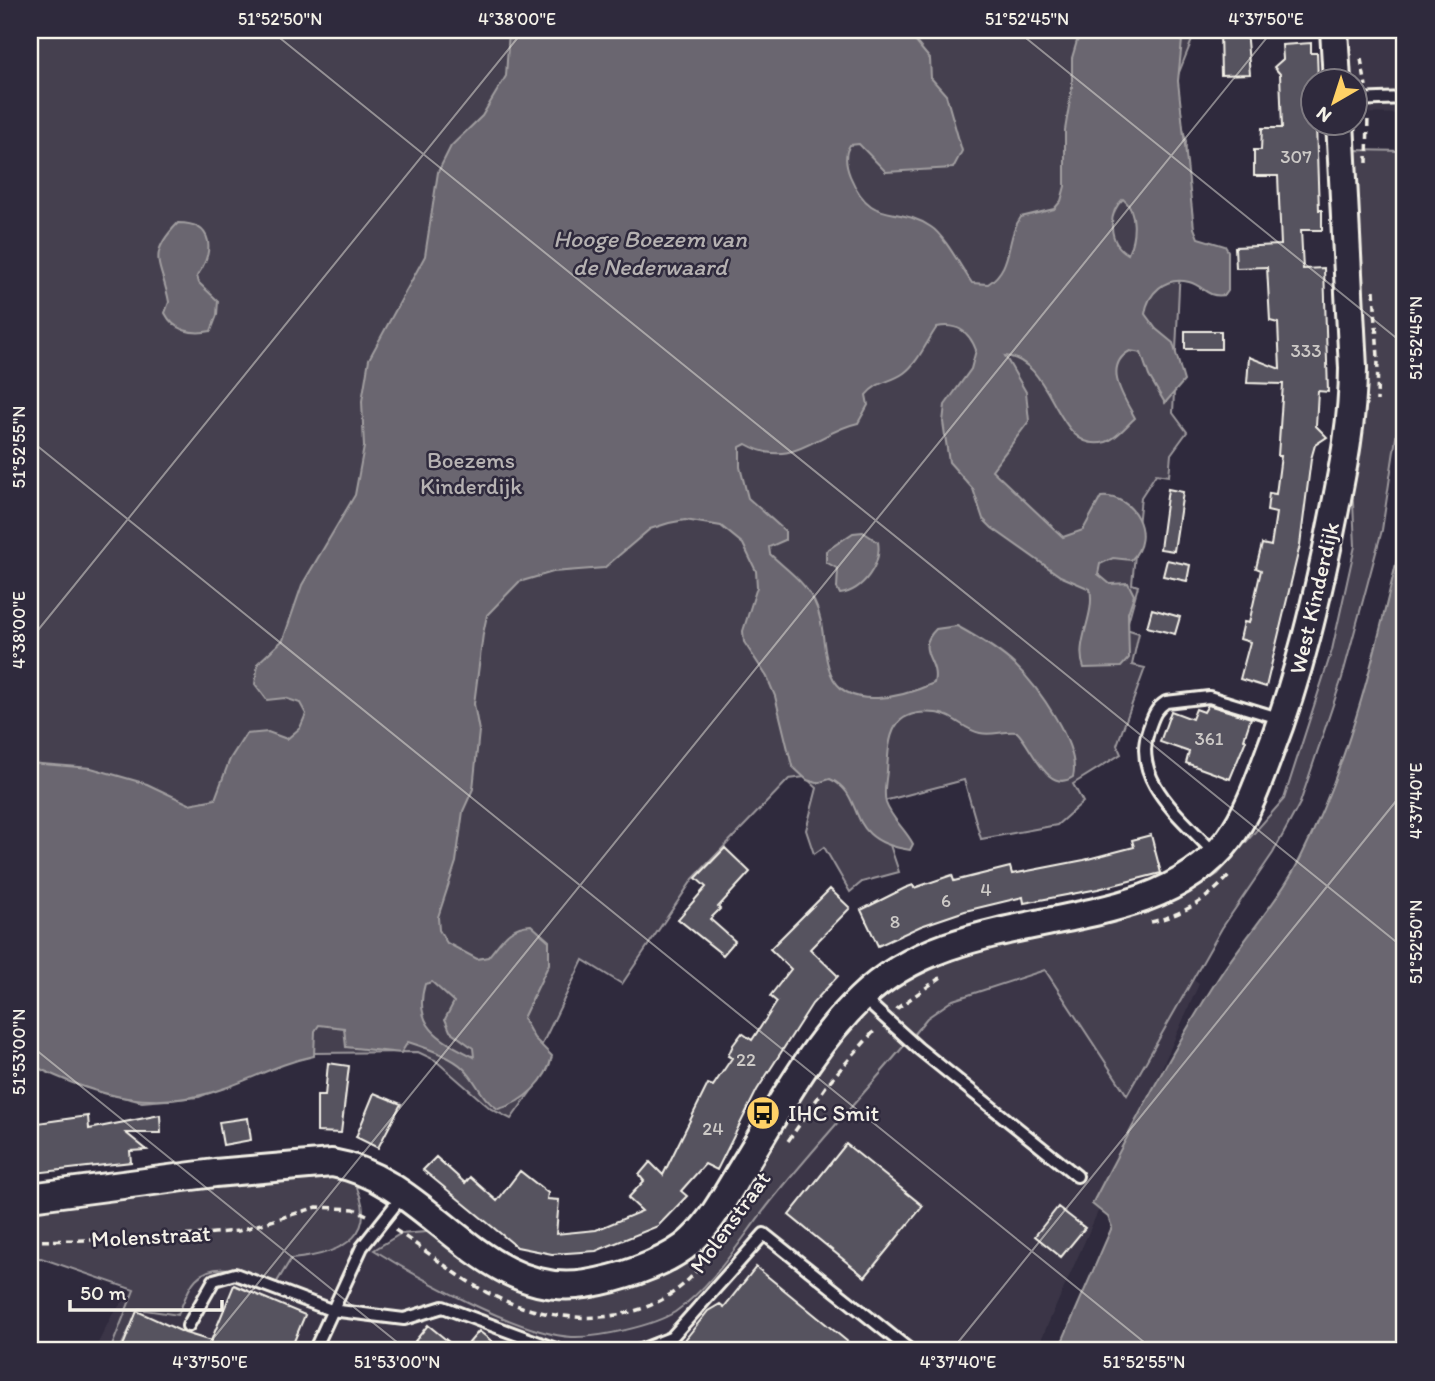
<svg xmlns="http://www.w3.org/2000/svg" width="1435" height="1381" font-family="Itim,sans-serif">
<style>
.built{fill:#3b3647}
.green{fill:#454050;stroke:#9c989c;stroke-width:2}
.water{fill:#6a6670;stroke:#a19ea0;stroke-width:2;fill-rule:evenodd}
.building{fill:#56525f;stroke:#f4f1e8;stroke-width:2}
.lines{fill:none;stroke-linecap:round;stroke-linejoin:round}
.service-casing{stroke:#f4f1e8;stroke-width:16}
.tertiary-casing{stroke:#f4f1e8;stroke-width:32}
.path{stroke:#f4f1e8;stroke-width:3.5;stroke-dasharray:7 5;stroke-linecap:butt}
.service{stroke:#2f2a3d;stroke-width:10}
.tertiary{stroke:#2f2a3d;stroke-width:26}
.ticks{fill:none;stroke:#f4f1e8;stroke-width:2;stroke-opacity:0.45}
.labels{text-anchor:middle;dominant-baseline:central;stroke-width:5;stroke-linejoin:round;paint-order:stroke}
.number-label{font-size:19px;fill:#ccc9c6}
.park-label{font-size:23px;fill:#b7b3b3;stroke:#2f2a3d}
.street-label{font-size:23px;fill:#f4f1e8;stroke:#2f2a3d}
.poi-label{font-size:23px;fill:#f4f1e8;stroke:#2f2a3d;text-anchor:start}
.water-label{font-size:24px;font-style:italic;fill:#b6b2b2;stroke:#2f2a3d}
.neatline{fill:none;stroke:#f4f1e8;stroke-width:2.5}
.ticks-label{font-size:18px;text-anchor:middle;fill:#f4f1e8}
</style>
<rect width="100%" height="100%" fill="#2f2a3d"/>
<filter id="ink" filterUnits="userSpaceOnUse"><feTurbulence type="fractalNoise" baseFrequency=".0143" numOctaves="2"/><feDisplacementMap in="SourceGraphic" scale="14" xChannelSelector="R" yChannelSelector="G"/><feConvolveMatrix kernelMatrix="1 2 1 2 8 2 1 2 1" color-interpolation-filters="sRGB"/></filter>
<g filter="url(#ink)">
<!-- built -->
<path class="built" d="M 1346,30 L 1405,30 L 1405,114 L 1355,113 L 1354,80 L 1347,80 Z
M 1127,931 L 1199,984 L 1036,1351 L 94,1351 L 112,1315 L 176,1236 L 321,1223 L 592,1308 L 693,1254 L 884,1011 Z"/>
<!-- green -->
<path class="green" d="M 30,30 L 1196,30 L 1178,75 L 1174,94 L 1186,141 L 1173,413 L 1187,432 L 1171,454 L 1169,476 L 1156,474 L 1141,497 L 1132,584 L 1138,586 L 1126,629 L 1139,633 L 1132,665 L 1145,668 L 1117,745 L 1121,754 L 1073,784 L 1083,802 L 1057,825 L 981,839 L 964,780 L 876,803 L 899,872 L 862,882 L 850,892 L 824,847 L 814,854 L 806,830 L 817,788 L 805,777 L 789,779 L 693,879 L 622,984 L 583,960 L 533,1063 L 545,1072 L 511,1119 L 491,1109 L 435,1060 L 418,1052 L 314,1053 L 282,1063 L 199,1097 L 142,1102 L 84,1087 L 30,1064 Z
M 1352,150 L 1405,151 L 1405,378 L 1382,530 L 1342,678 L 1300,803 L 1273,853 L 1222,928 L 1127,1095 L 1045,970 L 953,1000 L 927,1018 C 877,1080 822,1138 772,1200 C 742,1237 715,1284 675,1312 C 653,1326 598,1338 572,1337 C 519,1334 420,1279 374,1250 L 400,1234 L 440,1231 L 497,1273 L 655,1273 L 854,1013 L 920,970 L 974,949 L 1148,909 L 1187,893 L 1218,874 L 1284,799 L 1332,650 L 1355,546 L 1351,460 Z
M 269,1173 L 351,1176 C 384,1234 344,1254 291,1259 L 275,1285 C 251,1275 218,1257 196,1279 C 188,1287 183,1304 178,1315 L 139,1309 L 119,1351 L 110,1351 L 134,1290 L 41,1258 L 30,1259 L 30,1207 Z"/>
<!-- water -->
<path class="water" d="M 509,30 L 906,30 L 930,59 L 931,78 L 946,95 L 962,151 L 953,168 L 886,172 L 859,144 L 850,145 C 844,154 846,166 850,176 C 872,228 895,203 931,227 C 944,235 962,269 972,283 L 988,284 C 1014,267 1005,239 1021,217 L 1054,209 L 1061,201 L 1065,186 L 1065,130 L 1072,88 L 1072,58 L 1077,41 L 1086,30 L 1183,30 L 1178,81 L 1194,228 L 1198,238 L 1225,246 L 1228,251 L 1228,291 L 1225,295 C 1205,298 1205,286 1189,282 C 1165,276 1148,293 1145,314 L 1156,329 L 1173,343 L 1184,381 L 1165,403 L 1149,376 L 1141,353 L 1130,351 C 1102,366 1124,398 1135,418 C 1127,425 1116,439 1106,442 C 1055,456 1055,360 1005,356 L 1026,392 L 1029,421 L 992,470 L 1063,537 L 1083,530 L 1101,497 C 1134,494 1156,536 1131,560 L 1113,558 L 1100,564 L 1098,574 L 1110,584 L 1128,583 L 1134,595 L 1128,613 L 1129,658 L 1121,667 L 1084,668 C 1074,642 1096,616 1090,589 L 1060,576 L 992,528 L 983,519 L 973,489 L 949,462 L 943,422 L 945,405 L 971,369 L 976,350 C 969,331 957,323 937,327 C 927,341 918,363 904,373 C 890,383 877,381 866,395 L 868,405 L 858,423 C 816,432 793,471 746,444 L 740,447 L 740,467 L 748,498 L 785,531 L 785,540 L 769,547 L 770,554 C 787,570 803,580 814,601 C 826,624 821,651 831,674 C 847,713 905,696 934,683 C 940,659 913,652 936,629 L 957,626 C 977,637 998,649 1015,665 C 1037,686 1081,746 1073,777 C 1047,795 1032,746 1017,732 C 1005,730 992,736 980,733 C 964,730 954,715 936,713 C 891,708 889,735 887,771 C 886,782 883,792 886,803 C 891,818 906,830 913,844 L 910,850 C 841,840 868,796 830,779 L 817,783 L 807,780 L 792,766 L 775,696 L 767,677 L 744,642 L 743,631 L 757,587 L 756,571 L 743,544 L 721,526 L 685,520 L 669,523 L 650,529 L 604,568 L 553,572 L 519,582 L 487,615 L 483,634 L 474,704 L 479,731 L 473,789 L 463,811 L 456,862 L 438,917 L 439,930 L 447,943 L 477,959 L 488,957 C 502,941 508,926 531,925 L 549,941 L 549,964 L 523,1018 L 534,1038 L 552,1056 C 547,1081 523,1103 498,1109 C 479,1097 479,1083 463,1068 C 451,1056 424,1047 408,1042 L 401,1053 L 346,1047 L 344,1028 L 319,1025 L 315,1031 L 314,1056 C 281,1063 258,1076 228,1087 C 157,1114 96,1097 30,1064 L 30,763 L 91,768 L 147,784 L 189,804 L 215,799 L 230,759 L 246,734 L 268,732 L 287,739 L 300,728 L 306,714 L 300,703 L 285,698 L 267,700 L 255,684 L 258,663 L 283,640 L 302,585 L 355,495 L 364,447 L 362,401 L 369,359 L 425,256 L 438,172 L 451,146 L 482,116 L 506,76 ZM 1123,199 C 1138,211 1135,238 1128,254 C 1108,243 1107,214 1123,199 ZM 432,982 L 454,1002 L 445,1019 L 450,1031 L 473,1048 L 474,1057 C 441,1040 412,1027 425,984 Z
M 178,223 C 215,223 214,252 197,276 L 199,283 L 218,301 L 217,315 L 211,331 C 192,335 174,331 165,313 L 169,302 C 162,263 145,257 178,223 Z
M 1405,525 L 1405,1351 L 1058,1351 L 1112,1227 L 1108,1217 L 1092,1204 C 1132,1127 1172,1050 1219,977 C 1245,937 1279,900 1300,859 C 1353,754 1379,638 1405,525 Z
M 863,532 L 878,542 C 882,564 863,591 840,594 L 837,588 L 838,569 L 826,562 L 826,551 L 853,533 Z"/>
<!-- building -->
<path class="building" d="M 1220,30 L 1246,30 L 1250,74 L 1221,75 Z
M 1311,43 L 1311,53 L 1317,53 L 1318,80 L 1312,80 L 1312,125 L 1316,125 L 1319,210 L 1322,210 L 1322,230 L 1301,230 L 1303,269 L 1324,268 L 1328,392 L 1318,391 L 1316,426 L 1327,437 L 1315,445 L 1311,459 L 1300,545 L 1266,687 L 1240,679 L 1250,642 L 1240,639 L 1244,622 L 1249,623 L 1261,570 L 1256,568 L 1262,544 L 1271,546 L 1276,513 L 1267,511 L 1269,493 L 1276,494 L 1281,456 L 1278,456 L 1283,384 L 1247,383 L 1249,357 L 1280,369 L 1278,323 L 1270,321 L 1267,267 L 1236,268 L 1235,247 L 1281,245 L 1278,176 L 1254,176 L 1254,150 L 1261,150 L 1262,128 L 1282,128 L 1280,74 L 1274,67 L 1283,59 L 1282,45 Z
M 1185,331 L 1221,331 L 1221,349 L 1185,349 Z
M 1168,489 L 1183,492 L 1174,551 L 1160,549 Z
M 1167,560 L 1190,565 L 1187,581 L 1163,576 Z
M 1152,609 L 1180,617 L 1175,634 L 1147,627 Z
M 1208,705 L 1251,718 L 1244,739 L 1246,740 L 1230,779 L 1186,763 L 1189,752 L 1160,742 L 1171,711 L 1192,719 L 1196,709 L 1204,712 Z
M 1151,835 L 1161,873 L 1098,889 L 1024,903 L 1023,897 L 965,911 L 921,926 L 878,946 L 861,910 L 905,888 L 913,885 L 914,888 L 952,875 L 954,881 L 1010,867 L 1012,874 L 1084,860 L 1134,847 L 1132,840 Z
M 725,848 L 750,872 L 718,907 L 720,909 L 710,919 L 735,941 L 723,955 L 678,919 L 706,887 L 696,878 Z
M 830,889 L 850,908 L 810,949 L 838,976 L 812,1004 L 757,1090 L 717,1170 L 705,1164 L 681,1191 L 687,1196 L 658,1226 L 596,1251 L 552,1254 L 517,1247 L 423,1170 L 436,1157 L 465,1183 L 470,1177 L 497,1201 L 520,1171 L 548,1193 L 547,1199 L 559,1200 L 556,1234 L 596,1230 L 642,1211 L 628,1198 L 644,1181 L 639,1175 L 650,1162 L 663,1175 L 708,1084 L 713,1086 L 732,1058 L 728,1056 L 733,1045 L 742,1033 L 752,1040 L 777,1002 L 770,996 L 791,969 L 770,949 Z
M 328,1063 L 349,1066 L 341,1133 L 317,1132 L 317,1096 L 325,1096 Z
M 374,1093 L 401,1104 L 378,1148 L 356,1137 Z
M 160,1115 L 161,1133 L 126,1133 L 147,1150 L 130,1151 L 131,1162 L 35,1173 L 33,1151 L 30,1152 L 30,1124 L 88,1116 L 89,1129 Z
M 248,1118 L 251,1140 L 223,1145 L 219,1122 Z
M 846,1144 L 923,1206 L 865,1277 L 789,1215 Z
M 1058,1207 L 1085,1228 L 1061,1257 L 1035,1236 Z
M 756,1267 L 859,1351 L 676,1351 L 708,1311 L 720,1304 L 724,1307 Z
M 234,1285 L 305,1315 L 290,1351 L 121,1351 L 137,1311 L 185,1333 L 211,1341 Z
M 428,1325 L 460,1351 L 428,1351 L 415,1341 Z
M 479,1331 L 504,1351 L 462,1351 Z"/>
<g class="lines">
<!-- service casing -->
<g class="service-casing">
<path id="service" d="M 1354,100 L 1405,98
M 1215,854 C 1183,818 1130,781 1149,728 C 1153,717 1155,709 1166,702 L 1209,697 L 1282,719
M 862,997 L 918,1048 L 1077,1176
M 188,1326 L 214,1280 L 235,1274 L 331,1310 L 404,1319 L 443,1307 L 561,1351
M 314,1351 L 362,1247 L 404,1194
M 638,1351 L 671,1338 L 764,1234 L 911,1351"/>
</g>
<!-- tertiary casing -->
<g class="tertiary-casing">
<path id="tertiary" d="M 1334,30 L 1337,80
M 30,1197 L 215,1173 L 332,1163 C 429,1179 481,1301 586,1284 C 617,1279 658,1266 684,1247 C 709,1228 725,1196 741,1170 C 777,1112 810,1047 860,999 C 937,924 1050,931 1144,898 C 1177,886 1208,867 1229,839 C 1248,813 1259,781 1270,751 C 1299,676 1317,599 1333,519 C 1343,469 1353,419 1353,368 L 1340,122"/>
</g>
<!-- path -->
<path class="path" d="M 1361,59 L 1366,86
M 1367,163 L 1368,115
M 1374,290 L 1378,358 L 1377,401
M 1151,922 C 1184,914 1207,900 1230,875
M 896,1009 L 944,975
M 788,1141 L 829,1082 L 876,1029
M 395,1230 C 431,1253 464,1284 503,1300 C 569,1328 659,1327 703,1262
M 30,1241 L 145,1239 L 238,1231 L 317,1207 L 354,1209 L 367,1215"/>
<!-- service -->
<use href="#service" class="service"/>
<!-- tertiary -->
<use href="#tertiary" class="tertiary"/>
</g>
</g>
<!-- ticks -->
<path class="ticks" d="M 270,30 L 1405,949M 1016,30 L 1405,345M 30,440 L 1155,1351M 30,640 L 524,30M 30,1045 L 408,1351M 203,1351 L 1273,30M 951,1351 L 1405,790"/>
<!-- icons -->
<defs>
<g id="bus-disc" transform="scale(1.75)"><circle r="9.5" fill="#ffd166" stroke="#2f2a3d"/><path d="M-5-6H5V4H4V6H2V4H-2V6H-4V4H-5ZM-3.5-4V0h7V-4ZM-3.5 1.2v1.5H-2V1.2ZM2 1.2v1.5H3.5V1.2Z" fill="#111"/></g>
</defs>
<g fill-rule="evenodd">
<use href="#bus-disc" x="763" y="1113"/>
</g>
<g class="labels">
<!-- number labels -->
<g class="number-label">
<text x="1296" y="156">307</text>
<text x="1306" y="350">333</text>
<text x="1209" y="738">361</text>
<text x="986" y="889">4</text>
<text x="946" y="900">6</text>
<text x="895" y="921">8</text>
<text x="746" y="1059">22</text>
<text x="713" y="1128">24</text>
</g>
<!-- park labels -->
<g class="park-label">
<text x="471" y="460">Boezems<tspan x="471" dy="26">Kinderdijk</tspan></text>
</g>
<!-- street labels -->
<g class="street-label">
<text transform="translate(1314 598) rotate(-77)">West Kinderdijk</text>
<text transform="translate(730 1222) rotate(-54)">Molenstraat</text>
<text transform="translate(151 1236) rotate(-3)">Molenstraat</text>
</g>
<!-- poi labels -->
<g class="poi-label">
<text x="788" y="1113">IHC Smit</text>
</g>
<!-- water labels -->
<g class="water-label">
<text x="650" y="238">Hooge Boezem van<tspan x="650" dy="28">de Nederwaard</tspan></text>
</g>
</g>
<!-- margin -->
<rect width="1435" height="1381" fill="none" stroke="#2f2a3d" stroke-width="77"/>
<!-- north arrow -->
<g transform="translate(1334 102) rotate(219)"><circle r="33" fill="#2f2a3d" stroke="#7e7a81" stroke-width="2"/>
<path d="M0-5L12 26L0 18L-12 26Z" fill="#ffd166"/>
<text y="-10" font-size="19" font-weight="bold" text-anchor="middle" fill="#f4f1e8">N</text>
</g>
<!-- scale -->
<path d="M70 1300v10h152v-10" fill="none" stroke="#f4f1e8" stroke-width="3.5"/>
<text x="80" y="1300" font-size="21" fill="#f4f1e8" stroke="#2f2a3d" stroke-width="5" paint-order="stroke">50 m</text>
<rect x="38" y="38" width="1358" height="1304" class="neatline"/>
<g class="ticks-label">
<text x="280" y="25">51°52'50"N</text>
<text x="517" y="25">4°38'00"E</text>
<text x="1027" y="25">51°52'45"N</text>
<text x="1266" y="25">4°37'50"E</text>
<text transform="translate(1416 338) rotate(-90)" y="6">51°52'45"N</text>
<text transform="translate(19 447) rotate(-90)" y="6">51°52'55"N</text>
<text transform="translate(19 630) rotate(-90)" y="6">4°38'00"E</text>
<text transform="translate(1416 801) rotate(-90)" y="6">4°37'40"E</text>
<text transform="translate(1416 942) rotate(-90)" y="6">51°52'50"N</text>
<text transform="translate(19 1052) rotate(-90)" y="6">51°53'00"N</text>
<text x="210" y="1368">4°37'50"E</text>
<text x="397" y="1368">51°53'00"N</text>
<text x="958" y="1368">4°37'40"E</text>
<text x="1144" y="1368">51°52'55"N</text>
</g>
</svg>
